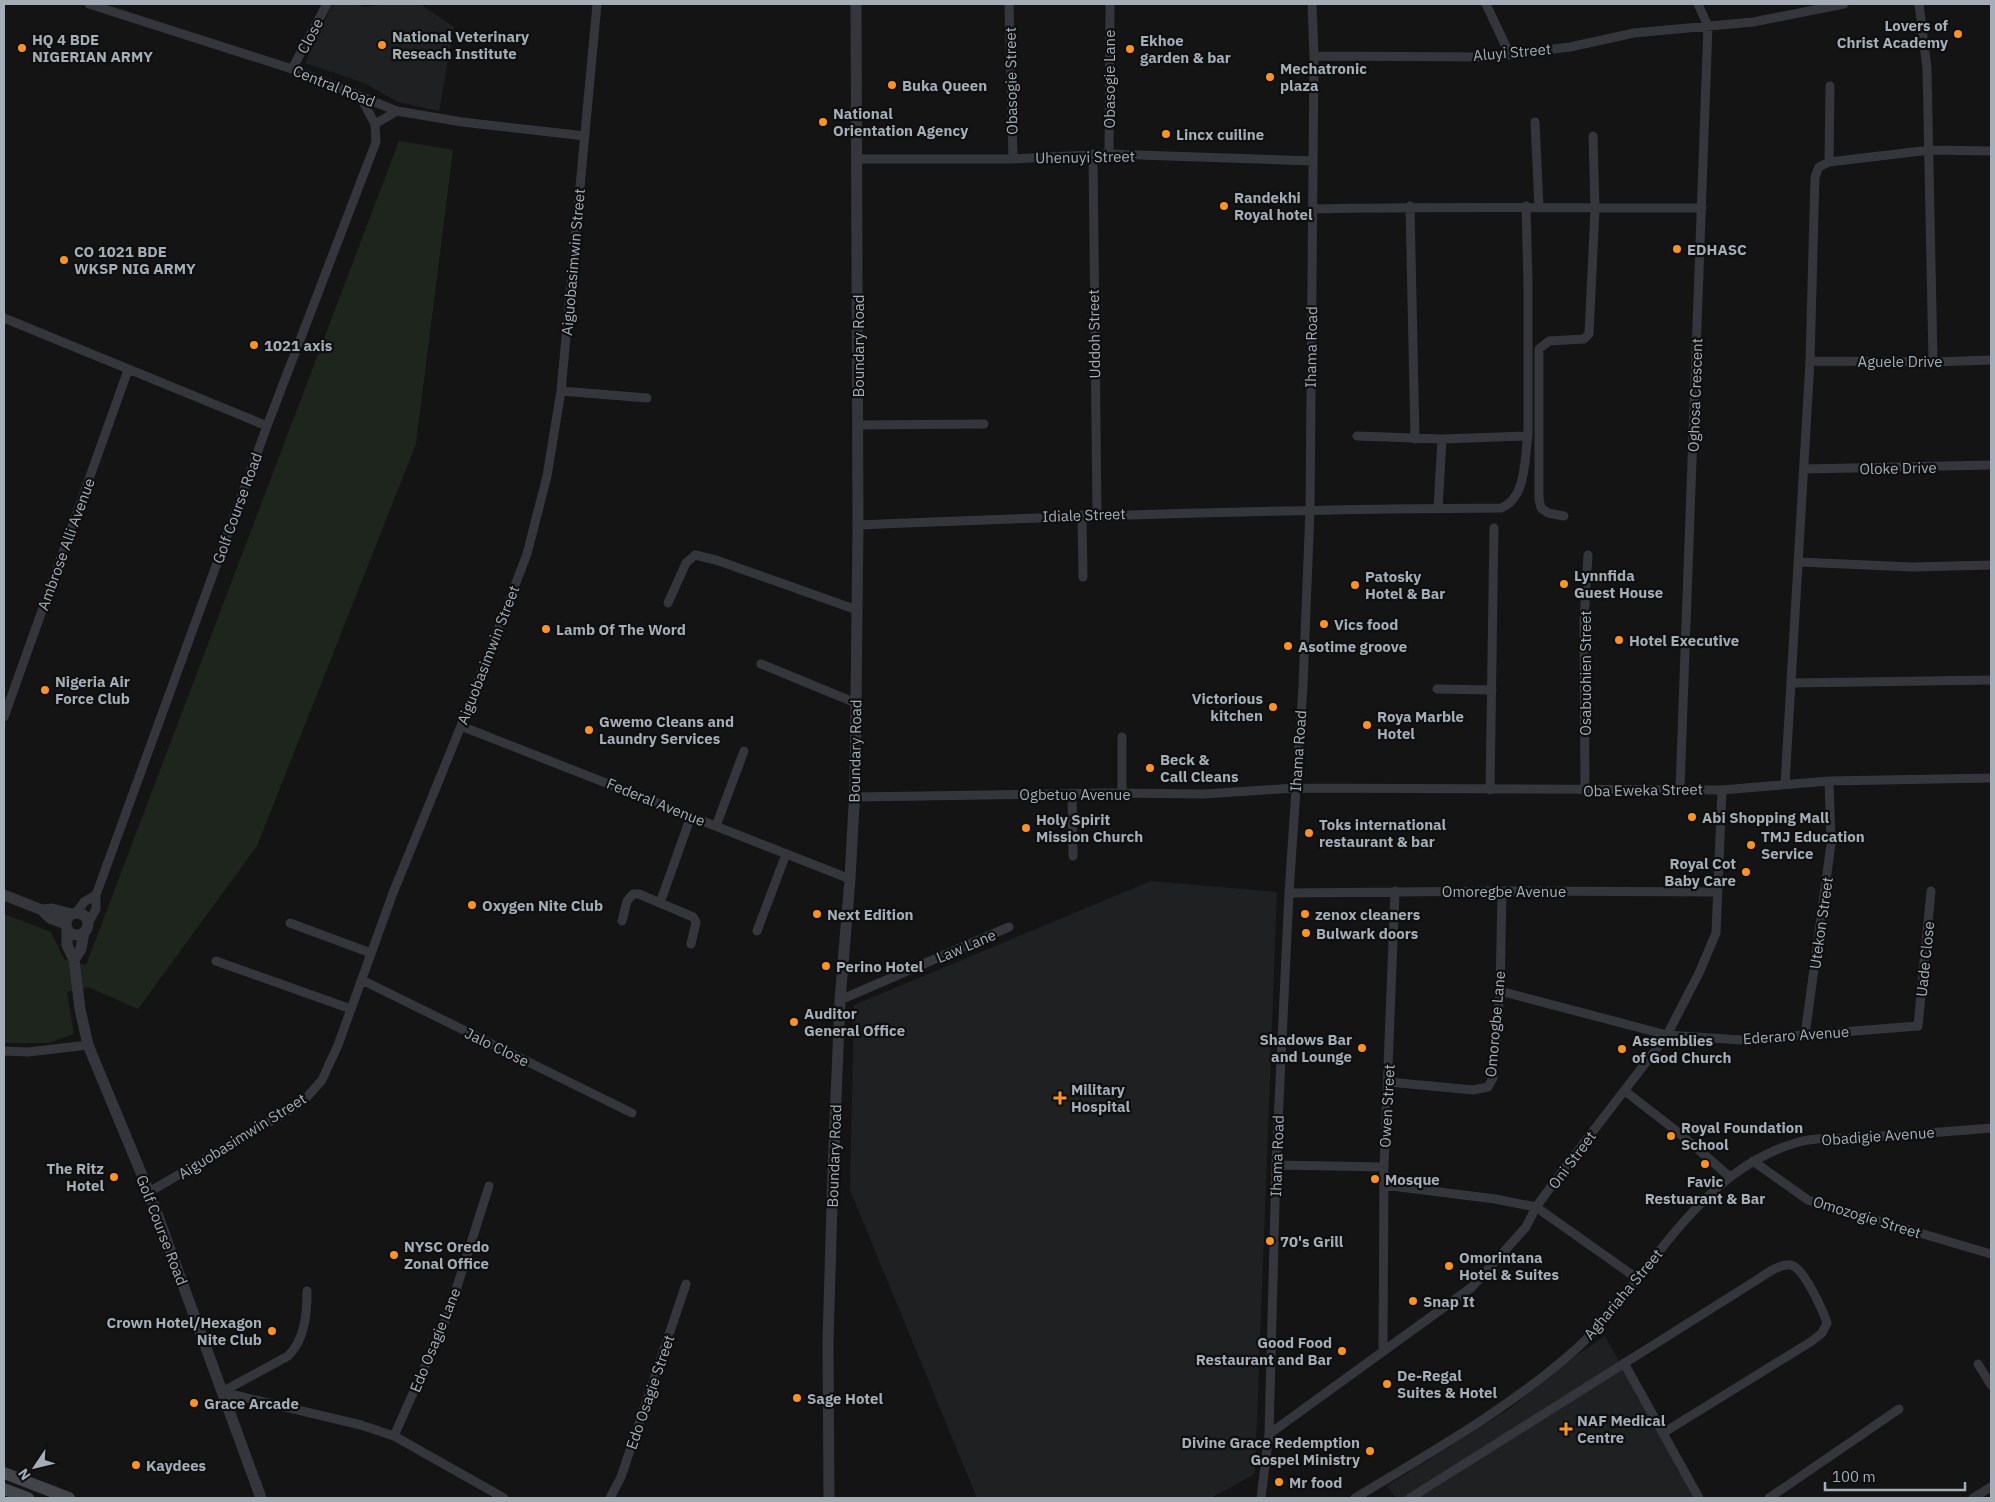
<svg xmlns="http://www.w3.org/2000/svg" width="1995" height="1502" font-family="'IBM Plex Sans',sans-serif">
<style>
.built{fill:#1f2022}
.green{fill:#1e251d}
.lines{fill:none;stroke-linecap:round;stroke-linejoin:round}
.minor{stroke:#34363b;stroke-width:9}
.tertiary{stroke:#34363b;stroke-width:11}
.secondary{stroke:#42464b;stroke-width:12}
.poi-dot{fill:#fa9327;stroke:#0f0f10;stroke-width:2}
.labels{text-anchor:middle;dominant-baseline:central;stroke-width:4.5;stroke-linejoin:round;paint-order:stroke}
.poi-label{font-size:15px;font-weight:bold;fill:#a5adb6;stroke:#0f0f10;text-anchor:start}
.street-label{font-size:15px;fill:#a5adb6;stroke:#0f0f10}
</style>
<rect width="100%" height="100%" fill="#141415"/>
<!-- built -->
<path class="built" d="M 336,4 L 356,4 L 365,7 L 383,4 L 420,4 L 454,27 L 439,111 L 398,102 L 364,83 L 305,63 L 330,9 Z
M 1151,881 L 1277,892 L 1255,1474 L 1211,1498 L 977,1498 L 850,1190 L 854,1005 Z
M 1605,1336 L 1695,1498 L 1396,1498 L 1387,1486 L 1512,1407 L 1565,1363 Z"/>
<!-- green -->
<path class="green" d="M 399,141 L 453,150 L 416,444 L 257,846 L 138,1009 L 88,987 L 67,992 L 74,1034 L 48,1043 L 4,1043 L 4,914 L 51,932 L 64,959 L 86,965 Z"/>
<g class="lines">
<!-- minor -->
<path class="minor" d="M 89,4 L 292,69 L 397,111 L 462,122 L 585,136
M 1009,4 L 1013,159
M 1486,4 L 1510,55
M 1919,4 L 1927,68 L 1933,362
M 1314,56 L 1486,57 L 1570,47 L 1634,33 L 1753,22 L 1844,4
M 292,69 L 327,4
M 1535,122 L 1539,207
M 375,124 L 397,111
M 1093,154 L 1097,514
M 1109,154 L 1110,4
M 858,159 L 1013,159 L 1109,154 L 1313,161
M 1829,162 L 1830,86
M 1410,206 L 1415,439
M 1312,209 C 1442,206 1572,208 1702,208
M 4,318 L 267,426
M 1810,361 L 1933,362 L 1991,360
M 561,391 L 647,398
M 858,425 L 984,424
M 1357,436 L 1442,439 L 1528,436 L 1528,282 L 1526,206
M 1804,469 L 1991,465
M 1438,508 L 1442,439
M 1082,515 L 1083,577
M 1564,516 L 1548,513 L 1541,508 L 1539,499 L 1539,349 L 1549,341 L 1584,339 L 1589,334 L 1595,209 L 1593,136
M 858,525 C 1072,516 1286,509 1501,508 C 1527,498 1524,459 1528,436
M 1799,562 L 1912,567 L 1991,565
M 668,603 L 686,563 L 695,555 L 716,560 L 857,610
M 761,664 L 856,703
M 1792,683 L 1991,680
M 1437,689 L 1492,690
M 4,717 L 128,370
M 461,726 L 850,879
M 1122,737 L 1122,793
M 1785,784 L 1810,361 L 1815,177 L 1819,167 L 1829,162 L 1930,150 L 1991,151
M 1680,788 L 1708,26 L 1698,4
M 1490,790 L 1494,528
M 1585,791 L 1584,620 L 1588,555
M 1072,793 L 1073,856
M 855,797 L 1111,793 L 1204,794 L 1295,788 L 1722,790 L 1829,781 L 1991,778
M 716,826 L 744,751
M 1289,893 L 1502,891 L 1718,892
M 660,903 L 691,816
M 76,913 L 84,902 L 96,895
M 622,921 L 627,901 L 633,894 L 639,894 L 693,917 L 696,922 L 691,944
M 88,923 L 96,909 L 96,895 L 267,426 L 376,142 L 375,124 L 361,98
M 290,923 L 371,953
M 757,931 L 786,854
M 216,961 L 351,1009
M 362,980 L 632,1113
M 1500,991 L 1667,1035 L 1741,1040 L 1918,1026 L 1931,891
M 840,1000 L 1009,927
M 1805,1035 L 1831,844 L 1829,781
M 4,1051 L 28,1052 L 88,1045
M 1389,1082 L 1473,1090 L 1488,1087 L 1493,1078 L 1500,991 L 1502,891
M 1625,1091 L 1679,1133 L 1730,1177
M 1753,1161 L 1808,1200 L 1991,1254
M 1276,1165 L 1384,1167
M 1384,1185 L 1495,1199 L 1536,1207 L 1638,1279
M 149,1192 L 288,1111 L 307,1097 L 322,1080 L 338,1045 L 393,893 L 461,726 L 527,554 L 547,476 L 561,391 L 597,4
M 307,1291 C 307,1313 305,1340 288,1356 L 222,1392 L 361,1425 L 394,1436 L 504,1498
M 1383,1351 L 1384,1167 L 1395,891
M 1624,1363 L 1699,1498
M 1978,1364 L 1991,1385
M 1269,1434 L 1472,1287 L 1526,1227 L 1536,1207 L 1564,1169 L 1667,1035 L 1699,973 L 1716,933 L 1722,790
M 394,1436 L 449,1312 L 489,1186
M 610,1498 L 621,1477 L 686,1284
M 1261,1498 L 1269,1434 L 1276,1165 L 1289,893 L 1303,686 L 1310,509 L 1314,56 L 1312,4
M 1355,1498 C 1431,1452 1510,1408 1576,1349 C 1650,1281 1694,1171 1799,1142 C 1816,1137 1838,1139 1856,1138 C 1901,1135 1946,1132 1991,1128
M 1410,1498 L 1752,1283 C 1762,1277 1779,1263 1791,1265 C 1804,1268 1823,1311 1827,1323 L 1822,1333 L 1812,1341 L 1663,1433
M 1769,1498 L 1899,1409
M 1973,1498 L 1991,1487"/>
<!-- tertiary -->
<path class="tertiary" d="M 4,895 L 42,910 L 50,918 L 66,924
M 42,910 L 52,909 L 71,914
M66 924a11 11 0 1 1 22 0a11 11 0 1 1-22 0Z
M 67,928 L 67,945 L 74,960 L 80,1009 L 88,1045 L 149,1192 L 261,1498
M 74,960 L 81,949 L 84,932
M 829,1498 L 828,1341 L 833,1171 L 840,1000 L 850,879 L 855,787 L 858,525 L 856,4"/>
<!-- secondary -->
<path class="secondary" d="M 4,1473 L 69,1498
M 4,1489 L 28,1498"/>
</g>
<!-- markers -->
<g class="poi-dot">
<circle cx="1958" cy="34" r="5"/>
<circle cx="382" cy="45" r="5"/>
<circle cx="22" cy="48" r="5"/>
<circle cx="1130" cy="49" r="5"/>
<circle cx="1270" cy="77" r="5"/>
<circle cx="892" cy="85" r="5"/>
<circle cx="823" cy="122" r="5"/>
<circle cx="1166" cy="134" r="5"/>
<circle cx="1224" cy="206" r="5"/>
<circle cx="1677" cy="249" r="5"/>
<circle cx="64" cy="260" r="5"/>
<circle cx="254" cy="345" r="5"/>
<circle cx="1564" cy="584" r="5"/>
<circle cx="1355" cy="585" r="5"/>
<circle cx="1324" cy="624" r="5"/>
<circle cx="546" cy="629" r="5"/>
<circle cx="1619" cy="640" r="5"/>
<circle cx="1288" cy="646" r="5"/>
<circle cx="45" cy="690" r="5"/>
<circle cx="1273" cy="707" r="5"/>
<circle cx="1367" cy="725" r="5"/>
<circle cx="589" cy="730" r="5"/>
<circle cx="1150" cy="768" r="5"/>
<circle cx="1692" cy="817" r="5"/>
<circle cx="1026" cy="828" r="5"/>
<circle cx="1309" cy="833" r="5"/>
<circle cx="1751" cy="845" r="5"/>
<circle cx="1746" cy="872" r="5"/>
<circle cx="472" cy="905" r="5"/>
<circle cx="817" cy="914" r="5"/>
<circle cx="1305" cy="914" r="5"/>
<circle cx="1306" cy="933" r="5"/>
<circle cx="826" cy="966" r="5"/>
<circle cx="794" cy="1022" r="5"/>
<circle cx="1362" cy="1048" r="5"/>
<circle cx="1622" cy="1049" r="5"/>
<path d="M1057.5 1090.5h5v5h5v5h-5v5h-5v-5h-5v-5h5z"/>
<circle cx="1671" cy="1136" r="5"/>
<circle cx="1705" cy="1164" r="5"/>
<circle cx="114" cy="1177" r="5"/>
<circle cx="1375" cy="1179" r="5"/>
<circle cx="1270" cy="1241" r="5"/>
<circle cx="394" cy="1255" r="5"/>
<circle cx="1449" cy="1266" r="5"/>
<circle cx="1413" cy="1301" r="5"/>
<circle cx="272" cy="1331" r="5"/>
<circle cx="1342" cy="1351" r="5"/>
<circle cx="1387" cy="1384" r="5"/>
<circle cx="797" cy="1398" r="5"/>
<circle cx="194" cy="1403" r="5"/>
<path d="M1563.5 1421.5h5v5h5v5h-5v5h-5v-5h-5v-5h5z"/>
<circle cx="1370" cy="1451" r="5"/>
<circle cx="136" cy="1465" r="5"/>
<circle cx="1279" cy="1482" r="5"/>
</g>
<g class="labels">
<!-- poi labels -->
<g class="poi-label">
<text x="1948" y="25" text-anchor="end">Lovers of<tspan x="1948" dy="17">Christ Academy</tspan></text>
<text x="392" y="36">National Veterinary<tspan x="392" dy="17">Reseach Institute</tspan></text>
<text x="32" y="39">HQ 4 BDE<tspan x="32" dy="17">NIGERIAN ARMY</tspan></text>
<text x="1140" y="40">Ekhoe<tspan x="1140" dy="17">garden &amp; bar</tspan></text>
<text x="1280" y="68">Mechatronic<tspan x="1280" dy="17">plaza</tspan></text>
<text x="902" y="85">Buka Queen</text>
<text x="833" y="113">National<tspan x="833" dy="17">Orientation Agency</tspan></text>
<text x="1176" y="134">Lincx cuiline</text>
<text x="1234" y="197">Randekhi<tspan x="1234" dy="17">Royal hotel</tspan></text>
<text x="1687" y="249">EDHASC</text>
<text x="74" y="251">CO 1021 BDE<tspan x="74" dy="17">WKSP NIG ARMY</tspan></text>
<text x="264" y="345">1021 axis</text>
<text x="1574" y="575">Lynnfida<tspan x="1574" dy="17">Guest House</tspan></text>
<text x="1365" y="576">Patosky<tspan x="1365" dy="17">Hotel &amp; Bar</tspan></text>
<text x="1334" y="624">Vics food</text>
<text x="556" y="629">Lamb Of The Word</text>
<text x="1629" y="640">Hotel Executive</text>
<text x="1298" y="646">Asotime groove</text>
<text x="55" y="681">Nigeria Air<tspan x="55" dy="17">Force Club</tspan></text>
<text x="1263" y="698" text-anchor="end">Victorious<tspan x="1263" dy="17">kitchen</tspan></text>
<text x="1377" y="716">Roya Marble<tspan x="1377" dy="17">Hotel</tspan></text>
<text x="599" y="721">Gwemo Cleans and<tspan x="599" dy="17">Laundry Services</tspan></text>
<text x="1160" y="759">Beck &amp;<tspan x="1160" dy="17">Call Cleans</tspan></text>
<text x="1702" y="817">Abi Shopping Mall</text>
<text x="1036" y="819">Holy Spirit<tspan x="1036" dy="17">Mission Church</tspan></text>
<text x="1319" y="824">Toks international<tspan x="1319" dy="17">restaurant &amp; bar</tspan></text>
<text x="1761" y="836">TMJ Education<tspan x="1761" dy="17">Service</tspan></text>
<text x="1736" y="863" text-anchor="end">Royal Cot<tspan x="1736" dy="17">Baby Care</tspan></text>
<text x="482" y="905">Oxygen Nite Club</text>
<text x="827" y="914">Next Edition</text>
<text x="1315" y="914">zenox cleaners</text>
<text x="1316" y="933">Bulwark doors</text>
<text x="836" y="966">Perino Hotel</text>
<text x="804" y="1013">Auditor<tspan x="804" dy="17">General Office</tspan></text>
<text x="1352" y="1039" text-anchor="end">Shadows Bar<tspan x="1352" dy="17">and Lounge</tspan></text>
<text x="1632" y="1040">Assemblies<tspan x="1632" dy="17">of God Church</tspan></text>
<text x="1071" y="1089">Military<tspan x="1071" dy="17">Hospital</tspan></text>
<text x="1681" y="1127">Royal Foundation<tspan x="1681" dy="17">School</tspan></text>
<text x="104" y="1168" text-anchor="end">The Ritz<tspan x="104" dy="17">Hotel</tspan></text>
<text x="1385" y="1179">Mosque</text>
<text x="1705" y="1181" text-anchor="middle">Favic<tspan x="1705" dy="17">Restuarant &amp; Bar</tspan></text>
<text x="1280" y="1241">70's Grill</text>
<text x="404" y="1246">NYSC Oredo<tspan x="404" dy="17">Zonal Office</tspan></text>
<text x="1459" y="1257">Omorintana<tspan x="1459" dy="17">Hotel &amp; Suites</tspan></text>
<text x="1423" y="1301">Snap It</text>
<text x="262" y="1322" text-anchor="end">Crown Hotel/Hexagon<tspan x="262" dy="17">Nite Club</tspan></text>
<text x="1332" y="1342" text-anchor="end">Good Food<tspan x="1332" dy="17">Restaurant and Bar</tspan></text>
<text x="1397" y="1375">De-Regal<tspan x="1397" dy="17">Suites &amp; Hotel</tspan></text>
<text x="807" y="1398">Sage Hotel</text>
<text x="204" y="1403">Grace Arcade</text>
<text x="1577" y="1420">NAF Medical<tspan x="1577" dy="17">Centre</tspan></text>
<text x="1360" y="1442" text-anchor="end">Divine Grace Redemption<tspan x="1360" dy="17">Gospel Ministry</tspan></text>
<text x="146" y="1465">Kaydees</text>
<text x="1289" y="1482">Mr food</text>
</g>
<!-- street labels -->
<g class="street-label">
<text transform="translate(310 36) rotate(-62)">Close</text>
<text transform="translate(1512 52) rotate(-5)">Aluyi Street</text>
<text transform="translate(1109 79) rotate(-90)">Obasogie Lane</text>
<text transform="translate(1011 81) rotate(-91)">Obasogie Street</text>
<text transform="translate(334 86) rotate(22)">Central Road</text>
<text transform="translate(1085 157) rotate(-1)">Uhenuyi Street</text>
<text transform="translate(573 262) rotate(-85)">Aiguobasimwin Street</text>
<text transform="translate(1094 334) rotate(-91)">Uddoh Street</text>
<text transform="translate(858 346) rotate(-90)">Boundary Road</text>
<text transform="translate(1311 347) rotate(-89)">Ihama Road</text>
<text x="1900" y="361">Aguele Drive</text>
<text transform="translate(1695 395) rotate(-88)">Oghosa Crescent</text>
<text transform="translate(1898 468) rotate(-1)">Oloke Drive</text>
<text transform="translate(237 508) rotate(-70)">Golf Course Road</text>
<text transform="translate(1084 515) rotate(-2)">Idiale Street</text>
<text transform="translate(66 544) rotate(-70)">Ambrose Alli Avenue</text>
<text transform="translate(488 655) rotate(-69)">Aiguobasimwin Street</text>
<text transform="translate(1585 673) rotate(-90)">Osabuohien Street</text>
<text transform="translate(855 751) rotate(-89)">Boundary Road</text>
<text transform="translate(1298 751) rotate(-86)">Ihama Road</text>
<text transform="translate(1643 790) rotate(-1)">Oba Eweka Street</text>
<text x="1075" y="794">Ogbetuo Avenue</text>
<text transform="translate(656 802) rotate(22)">Federal Avenue</text>
<text x="1504" y="891">Omoregbe Avenue</text>
<text transform="translate(1821 923) rotate(-82)">Utekon Street</text>
<text transform="translate(966 946) rotate(-23)">Law Lane</text>
<text transform="translate(1925 959) rotate(-84)">Uade Close</text>
<text transform="translate(1495 1024) rotate(-85)">Omorogbe Lane</text>
<text transform="translate(1796 1035) rotate(-4)">Ederaro Avenue</text>
<text transform="translate(497 1047) rotate(26)">Jalo Close</text>
<text transform="translate(1387 1106) rotate(-87)">Owen Street</text>
<text transform="translate(242 1136) rotate(-32)">Aiguobasimwin Street</text>
<text transform="translate(1878 1136) rotate(-4)">Obadigie Avenue</text>
<text transform="translate(834 1156) rotate(-88)">Boundary Road</text>
<text transform="translate(1277 1156) rotate(-88)">Ihama Road</text>
<text transform="translate(1572 1160) rotate(-53)">Oni Street</text>
<text transform="translate(1867 1217) rotate(17)">Omozogie Street</text>
<text transform="translate(162 1230) rotate(69)">Golf Course Road</text>
<text transform="translate(1623 1294) rotate(-50)">Aghariaha Street</text>
<text transform="translate(435 1340) rotate(-68)">Edo Osagie Lane</text>
<text transform="translate(650 1392) rotate(-71)">Edo Osagie Street</text>
</g>
</g>
<!-- border -->
<rect width="1995" height="1502" fill="none" stroke="#a5adb6" stroke-width="10"/>
<!-- north arrow -->
<g transform="translate(35 1467) rotate(235)" stroke="#0f0f10" stroke-width="4" paint-order="stroke">
<path d="M0-4L9 19L0 12L-9 19Z" fill="#a5adb6"/>
<text y="-8" font-size="14" font-weight="bold" text-anchor="middle" fill="#a5adb6">N</text>
</g>
<!-- scale -->
<path d="M1825 1482v8h140v-8" fill="none" stroke="#a5adb6" stroke-width="2.5"/>
<text x="1832" y="1482" font-size="15" fill="#a5adb6" stroke="#0f0f10" stroke-width="4" paint-order="stroke">100 m</text>
</svg>
